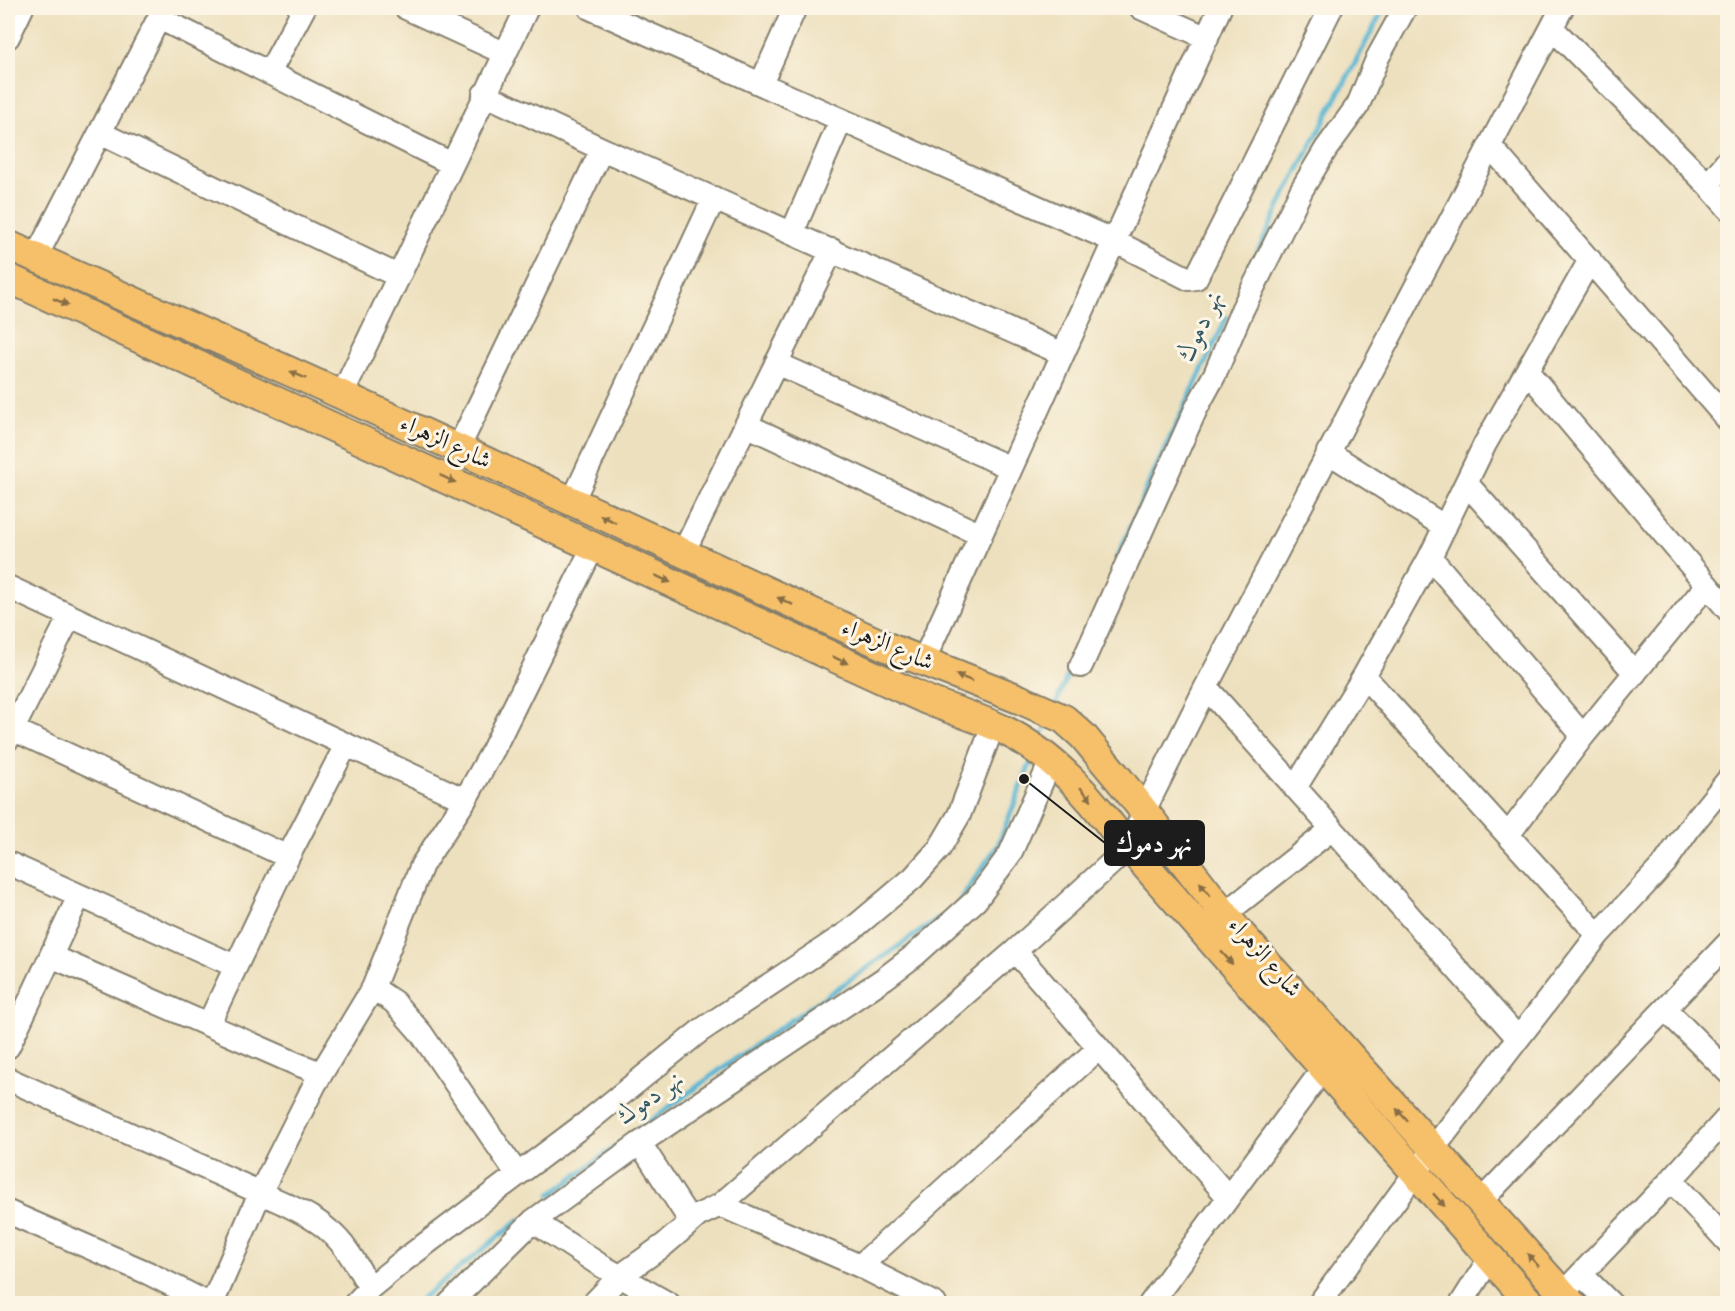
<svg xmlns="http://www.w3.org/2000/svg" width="1735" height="1311" font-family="Vollkorn,Amiri,serif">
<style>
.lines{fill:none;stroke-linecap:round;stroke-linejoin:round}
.stream{stroke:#55b5d3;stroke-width:5}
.minor-casing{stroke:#847e6d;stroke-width:26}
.major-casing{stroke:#847e6d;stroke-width:32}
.minor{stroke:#fff;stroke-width:22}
.major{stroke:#f6c06b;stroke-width:28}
.oneway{fill:#896e44}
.labels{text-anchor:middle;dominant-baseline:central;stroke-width:6;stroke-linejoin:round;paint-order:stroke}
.street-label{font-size:24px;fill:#1c1c1c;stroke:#fcf5e5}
.water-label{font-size:26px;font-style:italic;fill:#335965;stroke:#fcf5e5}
.leader{fill:none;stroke:#1c1c1c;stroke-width:2}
.callout-dot{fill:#1c1c1c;stroke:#fcf5e5;stroke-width:2}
.callout{fill:#1c1c1c;stroke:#1c1c1c;stroke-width:2}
.callout-label{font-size:26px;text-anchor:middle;font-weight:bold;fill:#fff}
</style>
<rect width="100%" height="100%" fill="#fcf5e5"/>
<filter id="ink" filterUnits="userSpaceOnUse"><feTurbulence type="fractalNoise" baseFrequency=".0167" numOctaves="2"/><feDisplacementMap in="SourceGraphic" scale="12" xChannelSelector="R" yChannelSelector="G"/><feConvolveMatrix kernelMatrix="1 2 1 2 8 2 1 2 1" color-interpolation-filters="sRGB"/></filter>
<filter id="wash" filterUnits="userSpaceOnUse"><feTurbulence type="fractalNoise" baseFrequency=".008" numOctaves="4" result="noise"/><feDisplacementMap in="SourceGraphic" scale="24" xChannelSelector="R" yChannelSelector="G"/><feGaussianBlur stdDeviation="1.35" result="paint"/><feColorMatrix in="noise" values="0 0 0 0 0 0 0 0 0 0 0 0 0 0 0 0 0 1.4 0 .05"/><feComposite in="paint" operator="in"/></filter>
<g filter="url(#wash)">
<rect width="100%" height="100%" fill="#ede0be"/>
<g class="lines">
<!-- stream -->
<path class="stream" d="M 1249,270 L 1285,195 L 1384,8
M 1118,557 L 1152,476 L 1227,317
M 1055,706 L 1073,662
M 1039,742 L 1049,720
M 959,902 L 998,845 L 1032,759
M 550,1195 L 732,1061 L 941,917
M 415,1304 L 519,1220"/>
</g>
</g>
<g filter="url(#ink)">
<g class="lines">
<!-- minor casing -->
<g class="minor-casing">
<path id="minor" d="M 406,8 L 504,53
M 590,8 L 1114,241 L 1189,279 L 1196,278 L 1331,8
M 1141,8 L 1207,38
M 159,18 L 452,164
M 1552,28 L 1708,185 L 1728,208
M 8,37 L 22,8
M 269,73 L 304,8
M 761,84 L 795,8
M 484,94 L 602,149 L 1063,354
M 100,133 L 398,276
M 1490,146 L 1728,420
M 1708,185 L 1728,160
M 792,233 L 841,120
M 36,257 L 164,8
M 776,363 L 1011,468
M 1527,371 L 1728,610
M 342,395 L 527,8
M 746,425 L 981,535
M 458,449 L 602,149
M 1328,452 L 1445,527
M 1467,484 L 1635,673
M 572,502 L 714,198
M 683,553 L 832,250
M 1430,557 L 1583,736
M 8,587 L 465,800
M 923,662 L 1220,8
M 1081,666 L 1196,409 L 1215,374 L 1242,310 L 1302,189 L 1326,149 L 1358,105 L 1378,57 L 1405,8
M 1364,676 L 1598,935
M 1206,687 L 1518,1038
M 8,727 L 288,857
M 8,739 L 70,616
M 1295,788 L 1364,676 L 1430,557 L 1485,444 L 1590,260
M 1508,835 L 1583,736 L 1707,585
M 8,863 L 235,966
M 1225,914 L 1332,829
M 1015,951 L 1228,1197
M 51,956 L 297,1064 L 321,1073
M 373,988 L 394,1002 L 421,1033 L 517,1174
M 1665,1009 L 1728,1072
M 208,1025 L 288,857 L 346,745
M 8,1047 L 79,896
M 8,1079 L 283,1203 C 299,1211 315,1218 328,1230 C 347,1245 358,1268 370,1288
M 640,1143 L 691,1222
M 1671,1180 L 1728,1242
M 1480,1202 L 1728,943
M 720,1205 L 860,1266 L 935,1304
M 8,1212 L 148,1273 L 209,1304
M 533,1221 L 600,1265 L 669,1304
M 860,1266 L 1099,1048
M 1581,1274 L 1611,1304
M 1563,1293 L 1671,1180 L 1728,1117
M 212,1304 L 260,1193 L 315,1084 L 373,988 L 422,865 L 465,800 L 493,750 L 593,547
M 355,1304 L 370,1288 L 403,1261 L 586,1123 L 700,1031 L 850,931 L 913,878 L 939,849 L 959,815 L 993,726
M 449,1304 L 533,1221 L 640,1143 L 885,978 L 915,955 L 976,900 L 1010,854 L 1051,761
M 593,1304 L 619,1277 L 664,1245 L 699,1215 L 720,1205 L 1015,951 L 1129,847 L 1144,811 L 1206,687 L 1562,8
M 1150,1304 L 1323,1069
M 1319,1304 L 1433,1149 L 1598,935 L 1665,863 L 1690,827 L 1728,780
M 1461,1304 L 1490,1258"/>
</g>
<!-- major casing -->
<g class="major-casing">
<path id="major" d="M 8,245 L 342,395 L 887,647 L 1019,699 L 1064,719 L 1083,736 L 1122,783 L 1237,930 L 1572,1304
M 8,278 L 927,700 C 952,710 979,718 1004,730 C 1050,753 1085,790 1115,831 L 1531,1304"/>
</g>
<!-- minor -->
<use href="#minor" class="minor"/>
<!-- major -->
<use href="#major" class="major"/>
</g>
<!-- one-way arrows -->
<defs><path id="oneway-solid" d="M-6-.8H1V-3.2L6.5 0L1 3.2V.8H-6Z" transform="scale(1.5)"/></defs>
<g class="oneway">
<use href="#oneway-solid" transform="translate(61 302) rotate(24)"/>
<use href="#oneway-solid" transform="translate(298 375) rotate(-156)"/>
<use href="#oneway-solid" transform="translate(448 479) rotate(25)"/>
<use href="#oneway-solid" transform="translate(608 519) rotate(-155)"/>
<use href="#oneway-solid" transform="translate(663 579) rotate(25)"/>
<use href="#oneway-solid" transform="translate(785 601) rotate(-155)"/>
<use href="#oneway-solid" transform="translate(840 660) rotate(25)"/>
<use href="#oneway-solid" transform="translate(964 678) rotate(-159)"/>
<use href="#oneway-solid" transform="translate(1086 794) rotate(49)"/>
<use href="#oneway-solid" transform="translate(1205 889) rotate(-128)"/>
<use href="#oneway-solid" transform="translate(1227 958) rotate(49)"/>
<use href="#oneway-solid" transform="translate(1402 1115) rotate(-132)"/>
<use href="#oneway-solid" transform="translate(1439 1200) rotate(48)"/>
<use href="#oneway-solid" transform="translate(1533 1260) rotate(-132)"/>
</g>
</g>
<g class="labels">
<!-- street labels -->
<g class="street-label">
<text transform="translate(445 443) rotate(25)">شارع الزهراء</text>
<text transform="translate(887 646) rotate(23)">شارع الزهراء</text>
<text transform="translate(1264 958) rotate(49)">شارع الزهراء</text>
</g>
<!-- water labels -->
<g class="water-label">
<text transform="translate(1201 326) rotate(-65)">نهر دموك</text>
<text transform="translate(651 1098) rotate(-35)">نهر دموك</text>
</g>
</g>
<!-- callouts -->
<path class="leader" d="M1024 779L1105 843"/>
<circle class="callout-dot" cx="1024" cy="779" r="6"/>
<rect class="callout" x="1105" y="821" width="99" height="44" rx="6"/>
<g class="callout-label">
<text x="1154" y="852">نهر دموك</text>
</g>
<!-- margin -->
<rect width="1735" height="1311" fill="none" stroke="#fcf5e5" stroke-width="30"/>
</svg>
